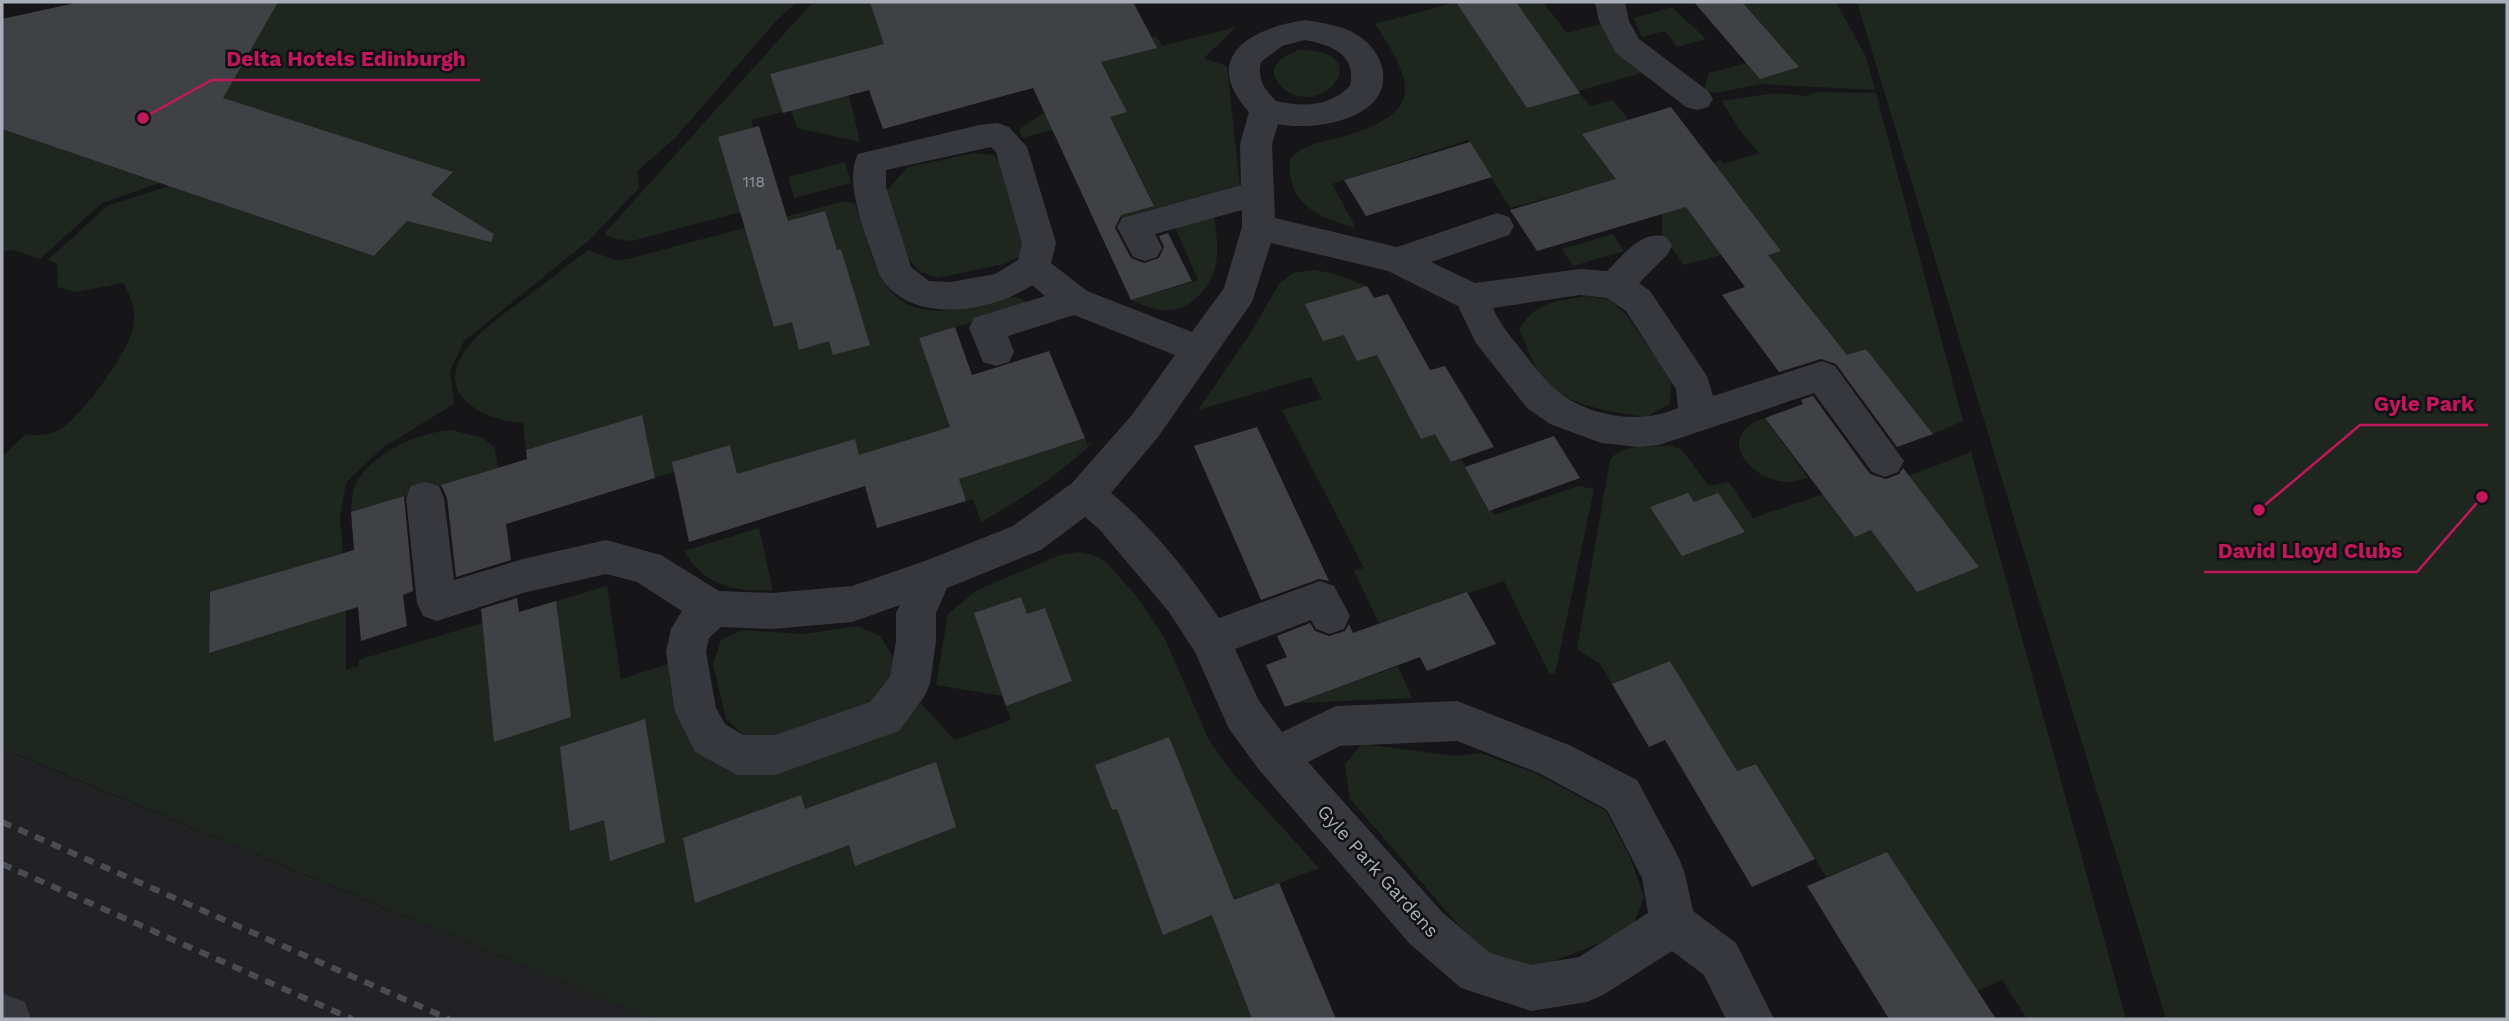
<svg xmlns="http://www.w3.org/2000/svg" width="2509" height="1021" font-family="'Work Sans',sans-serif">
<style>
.built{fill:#222225}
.green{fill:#1e261f}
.building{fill:#404145}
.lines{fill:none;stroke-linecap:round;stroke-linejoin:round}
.minor{fill:#37383d;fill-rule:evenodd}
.rail{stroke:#4a4c52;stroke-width:6;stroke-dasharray:10 8;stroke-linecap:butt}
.labels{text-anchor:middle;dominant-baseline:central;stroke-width:5;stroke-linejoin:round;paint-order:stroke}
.number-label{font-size:16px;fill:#8e929b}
.street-label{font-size:19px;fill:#a8adb8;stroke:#111113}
.leader{fill:none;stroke:#c2185b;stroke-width:2.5}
.callout-dot{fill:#c2185b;stroke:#111113;stroke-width:2.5}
.callout-label{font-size:21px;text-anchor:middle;font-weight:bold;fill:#c2185b;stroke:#111113;stroke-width:5;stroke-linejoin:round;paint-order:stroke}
</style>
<rect width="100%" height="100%" fill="#161618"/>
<!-- built -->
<path class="built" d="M 2,748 L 22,757 L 652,1019 L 2,1019 Z"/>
<!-- green -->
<path class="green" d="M 213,2 L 797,2 L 776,21 L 675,138 L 637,171 L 639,188 L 588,241 L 464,341 L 450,371 L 454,404 L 382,448 L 346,483 L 340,518 L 343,553 L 210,593 L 209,652 L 346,611 L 346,670 L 359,666 L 358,660 L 607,586 L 621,679 L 668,664 L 679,703 L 711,752 L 911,711 L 921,703 L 954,740 L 1011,720 L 1002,696 L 936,685 L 948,614 L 977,590 L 1060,555 L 1079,552 L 1094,555 L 1107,563 L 1138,598 L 1164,637 L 1209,740 L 1232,772 L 1319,868 L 1241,898 L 1295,923 L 1300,931 L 1229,960 L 1248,1009 L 1318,1019 L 652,1019 L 2,748 L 2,457 L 26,434 C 41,437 54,434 66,425 C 86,410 128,352 133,328 C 137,311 131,297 123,283 L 76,292 L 58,287 L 57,264 L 48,260 L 107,206 L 169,186 L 374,256 L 452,173 L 209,94 L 139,21 Z
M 818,2 L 925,2 L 982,11 L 1031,2 L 1044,29 L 1135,6 L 1152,37 L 1157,36 L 1162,46 L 1236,27 L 1204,58 L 1227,66 L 1240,185 L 1096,225 L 1093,219 L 1152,201 L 1118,133 L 1071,125 L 1022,138 L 1019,129 L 1061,102 L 1054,63 L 897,70 L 783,112 L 751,120 L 760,153 L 782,201 L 632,241 L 616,239 L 604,234 L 811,4 Z
M 1456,2 L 1543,2 L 1567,33 L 1604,23 L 1645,72 L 1578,91 L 1590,106 L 1613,100 L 1673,175 L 1720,160 L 1724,164 L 1759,153 L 1738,128 L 1722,101 L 1775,93 L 1808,96 L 1816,92 L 1876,93 L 1963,421 L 1933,434 L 1866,349 L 1846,356 L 1784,274 L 1745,287 L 1721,255 L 1684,265 L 1662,234 L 1662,212 L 1600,203 L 1589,187 L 1510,208 L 1468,140 L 1332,184 L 1356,228 C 1319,218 1286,205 1290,159 C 1310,140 1324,143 1348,135 C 1427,111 1412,80 1375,24 Z
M 1742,2 L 1836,2 L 1866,57 L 1875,90 L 1761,84 L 1715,93 L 1704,89 L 1709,73 L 1750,62 L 1780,47 Z
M 1857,2 L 2507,2 L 2507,1019 L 2166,1019 Z
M 1672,7 L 1706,39 L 1677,47 L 1665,31 L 1642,37 L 1634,18 Z
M 1300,50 C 1383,50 1316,127 1279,84 C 1264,66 1285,54 1300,50 Z
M 849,95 L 860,142 L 797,128 L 791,110 Z
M 2,129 L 160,183 L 102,203 L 40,259 L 13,250 L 2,252 Z
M 974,153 L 993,155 L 1003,164 L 1024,244 L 1021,256 L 1004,264 L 937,278 L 919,271 L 907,257 L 886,191 L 908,167 Z
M 845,162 L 851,183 L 794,198 L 788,177 Z
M 845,201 L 855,204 C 875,257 876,316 949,310 C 970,308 991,299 1013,297 L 1022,299 L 1030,305 L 919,338 L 974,380 L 990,369 L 1024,458 L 1085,438 L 1087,444 L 1093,442 C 1059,475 1022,499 981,522 L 973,499 L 966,501 L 949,448 L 868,490 L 855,440 L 740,488 L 730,445 L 673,462 L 674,472 L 655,478 L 641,416 L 526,450 L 523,423 C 501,421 480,416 464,399 C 430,360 503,315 528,296 C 548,281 568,265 588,250 L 615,260 L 628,259 Z
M 1214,211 C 1215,226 1218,240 1217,255 C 1216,283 1192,313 1162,310 C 1151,309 1141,304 1131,300 L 1198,280 L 1173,222 Z
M 1613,234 L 1624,251 L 1573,266 L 1562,249 Z
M 1313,270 L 1332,273 L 1367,286 L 1306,304 L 1344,335 L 1377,355 L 1435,433 L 1451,462 L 1461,459 L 1494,515 L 1578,486 L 1594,489 L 1555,674 L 1549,673 L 1504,581 L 1379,623 L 1354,571 L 1364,568 L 1282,410 L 1322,399 L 1311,377 L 1198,410 L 1250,334 L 1279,284 L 1293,273 Z
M 1586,296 L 1610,300 L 1628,317 L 1672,381 L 1669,404 L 1646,417 C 1612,412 1569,407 1544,380 C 1533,367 1527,345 1519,330 C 1535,301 1556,302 1586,296 Z
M 1765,418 L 1808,478 C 1801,479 1793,482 1786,482 C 1747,479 1714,434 1765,418 Z
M 451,430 L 483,438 L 495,448 L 498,468 L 351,512 C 352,504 352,492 355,485 C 372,452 417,433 451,430 Z
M 1670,445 L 1682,450 L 1709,486 L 1729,482 L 1753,518 L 1847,486 L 1856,496 L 1971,452 L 2126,1019 L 2027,1019 L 2002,980 L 1914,1019 L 1889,1019 L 1970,980 L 1887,852 L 1826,877 L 1756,764 L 1737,772 L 1670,661 L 1612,684 L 1600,664 L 1577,649 L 1610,460 C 1623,442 1650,448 1670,445 Z
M 759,528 L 773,590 C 734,592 705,586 684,551 Z
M 857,626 L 880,636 L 898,665 L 877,702 L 772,739 L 749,740 L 726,719 L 713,664 L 721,640 L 742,630 L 803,634 Z
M 1398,666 L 1412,698 L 1296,703 Z
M 1362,744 L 1456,756 L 1480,753 L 1535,773 L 1606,811 L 1630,857 L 1644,897 L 1631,931 L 1536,968 L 1506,965 L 1479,949 L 1350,799 L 1345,764 Z"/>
<!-- building -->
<path class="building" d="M 80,2 L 278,2 L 223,98 L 453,172 L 431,195 L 494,234 L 491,242 L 407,221 L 374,256 L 2,129 L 2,19 Z
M 870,2 L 1133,2 L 1157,48 L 1101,62 L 1127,112 L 1110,117 L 1154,206 L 1121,215 L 1115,228 L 1131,258 L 1144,263 L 1159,258 L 1164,247 L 1159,236 L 1168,233 L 1192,281 L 1131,300 L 1033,88 L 883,129 L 869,90 L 783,113 L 770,74 L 884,44 Z
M 1456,2 L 1516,2 L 1580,93 L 1527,108 Z
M 1694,2 L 1742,2 L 1799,67 L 1760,79 Z
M 1671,107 L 1781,251 L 1768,255 L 1847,355 L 1866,349 L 1933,434 L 1897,447 L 1836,364 L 1821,359 L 1779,372 L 1722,295 L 1745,287 L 1686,207 L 1537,251 L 1510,210 L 1616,179 L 1582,134 Z
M 759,126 L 788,221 L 825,211 L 837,250 L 841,249 L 870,345 L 833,355 L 829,341 L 799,350 L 792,322 L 774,327 L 718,137 Z
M 1470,142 L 1492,177 L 1366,216 L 1344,180 Z
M 1367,286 L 1374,298 L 1388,294 L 1430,370 L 1445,366 L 1494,447 L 1451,462 L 1435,434 L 1421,439 L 1377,355 L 1357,361 L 1344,335 L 1323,341 L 1305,304 Z
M 955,327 L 972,375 L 1049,351 L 1085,438 L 959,479 L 966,501 L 877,528 L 865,486 L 689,542 L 672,462 L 730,445 L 737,474 L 855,439 L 859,455 L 950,427 L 919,338 Z
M 1813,396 L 1870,474 L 1886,479 L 1899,474 L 1903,468 L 1979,567 L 1917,592 L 1871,530 L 1855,537 L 1765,418 L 1803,404 L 1801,400 Z
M 642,415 L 655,478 L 506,524 L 511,560 L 456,577 L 447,498 L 441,485 L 527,459 L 526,450 Z
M 1257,427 L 1329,581 L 1319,579 L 1261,600 L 1194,446 Z
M 1554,436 L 1580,478 L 1489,511 L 1465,467 Z
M 1688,493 L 1694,502 L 1718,493 L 1745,532 L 1682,556 L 1650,507 Z
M 404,496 L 413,591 L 403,595 L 407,626 L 361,641 L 358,607 L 209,653 L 210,592 L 354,550 L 351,512 Z
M 1467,592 L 1496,644 L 1427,671 L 1420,657 L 1285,707 L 1266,665 L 1287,657 L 1277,636 L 1310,623 L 1315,631 L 1329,636 L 1345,631 L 1349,624 L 1353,633 Z
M 1021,597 L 1027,614 L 1045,608 L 1072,681 L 1006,706 L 974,613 Z
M 517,598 L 519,612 L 556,601 L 571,717 L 494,742 L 481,609 Z
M 1670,661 L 1737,771 L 1756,764 L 1815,859 L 1752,887 L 1665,740 L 1649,747 L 1612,684 Z
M 645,719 L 665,842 L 610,861 L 604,820 L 570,831 L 560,747 Z
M 1169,737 L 1234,900 L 1279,883 L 1336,1019 L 1252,1019 L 1212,915 L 1163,935 L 1117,809 L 1112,810 L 1095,765 Z
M 936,762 L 956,827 L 855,866 L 849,845 L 695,903 L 683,838 L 801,795 L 805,809 Z
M 1887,852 L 1996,1019 L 1889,1019 L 1807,886 Z"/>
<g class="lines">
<!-- minor -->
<path class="minor" d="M 1595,2 L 1625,2 L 1629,21 L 1639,39 L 1708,91 L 1713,99 L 1708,107 L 1697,110 L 1686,107 L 1616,53 L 1599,21 Z
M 1305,20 C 1322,23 1342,25 1357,35 C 1368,41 1377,52 1381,64 C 1398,118 1314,132 1278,124 L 1272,144 L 1275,218 L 1397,247 L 1497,213 L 1509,217 L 1514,226 L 1509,235 L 1431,262 L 1475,283 L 1580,269 L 1607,271 C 1625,254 1641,229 1667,237 L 1672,246 L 1667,255 L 1639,283 L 1650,291 L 1707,376 L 1713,396 L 1822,361 L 1835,366 L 1904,461 L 1898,472 L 1885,477 L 1872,472 L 1814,393 L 1659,445 L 1639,447 L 1601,443 L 1550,424 L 1527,408 L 1476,343 L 1458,306 L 1388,271 L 1271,243 L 1252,302 L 1158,437 L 1111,493 C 1153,527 1189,574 1219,618 L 1320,581 L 1334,586 L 1350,616 L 1344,629 L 1330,634 L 1316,629 L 1311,620 L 1235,649 L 1259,701 L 1282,732 L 1336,706 L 1457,701 L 1569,745 L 1637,780 L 1679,858 L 1685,874 L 1693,911 L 1736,943 L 1774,1019 L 1726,1019 L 1704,975 L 1672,951 L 1603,995 L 1587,1002 L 1531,1011 L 1461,988 L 1410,944 L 1260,771 L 1229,729 L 1195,652 L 1169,612 L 1100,530 L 1085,517 L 1041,550 L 947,588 L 936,613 L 936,641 L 930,684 L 924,697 L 899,731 L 775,775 L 737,775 L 695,752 L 675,712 L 666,652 L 671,629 L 682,611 L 637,582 L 606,574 L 523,593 L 437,621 L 423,616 L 417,603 L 406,498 L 411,486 L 425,482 L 439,486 L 444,498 L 454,580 L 523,559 L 606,540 L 661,555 L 719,591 L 772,593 L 852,586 L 925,561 L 1013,526 L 1072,483 L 1132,415 L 1175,355 L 1074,315 L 1008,336 L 1014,352 L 1009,362 L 996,366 L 983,362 L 969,328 L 974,318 L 1045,296 L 1032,285 C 991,313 907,326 879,274 C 869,243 842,183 858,154 L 979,125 L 998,123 L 1009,127 L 1027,147 L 1056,243 L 1051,263 L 1087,291 L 1192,332 L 1224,288 L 1242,227 L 1242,210 L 1155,234 L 1162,248 L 1157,257 L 1145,261 L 1133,257 L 1117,227 L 1122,218 L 1241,185 L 1240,144 L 1249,112 C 1199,57 1251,28 1305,20 ZM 1305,40 C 1331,45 1357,54 1350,86 C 1329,107 1304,107 1276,101 C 1264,89 1257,79 1261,62 L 1282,46 ZM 991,147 L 996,152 L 1022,243 L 1018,260 L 995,274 L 951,282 L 929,281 L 911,267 L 886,187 L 886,170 ZM 1580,295 L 1607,298 L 1626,311 L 1676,389 L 1678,408 C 1640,425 1587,417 1555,389 C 1543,378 1533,365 1523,352 C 1512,338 1500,325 1493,308 ZM 900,605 L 896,613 L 896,641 L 890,677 L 870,702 L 775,735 L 743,735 L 725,724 L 716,708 L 706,652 L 709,638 L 721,627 L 772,629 L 852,622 ZM 1457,741 L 1539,773 L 1607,810 L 1642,878 L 1648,913 L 1579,957 L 1531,965 L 1490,953 L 1442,912 L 1308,762 L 1340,746 Z
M 2,993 L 25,1002 L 31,1019 L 2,1019 Z"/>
<!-- rail -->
<path class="rail" d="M 2,822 L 449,1019
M 2,864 L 352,1019"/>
</g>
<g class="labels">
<!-- number labels -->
<g class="number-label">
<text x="754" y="181">118</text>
</g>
<!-- street labels -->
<g class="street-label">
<text transform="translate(1378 871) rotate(48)">Gyle Park Gardens</text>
</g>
</g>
<!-- callouts -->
<path class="leader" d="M143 118L212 80H480M2259 510L2360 425H2488M2482 497L2417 572H2204"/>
<g class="callout-dot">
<circle cx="143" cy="118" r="7"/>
<circle cx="2259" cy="510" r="7"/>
<circle cx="2482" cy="497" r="7"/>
</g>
<g class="callout-label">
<text x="346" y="66">Delta Hotels Edinburgh</text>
<text x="2424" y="411">Gyle Park</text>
<text x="2310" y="558">David Lloyd Clubs</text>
</g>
<!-- border -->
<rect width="2509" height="1021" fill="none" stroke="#a8adb8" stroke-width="7"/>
</svg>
